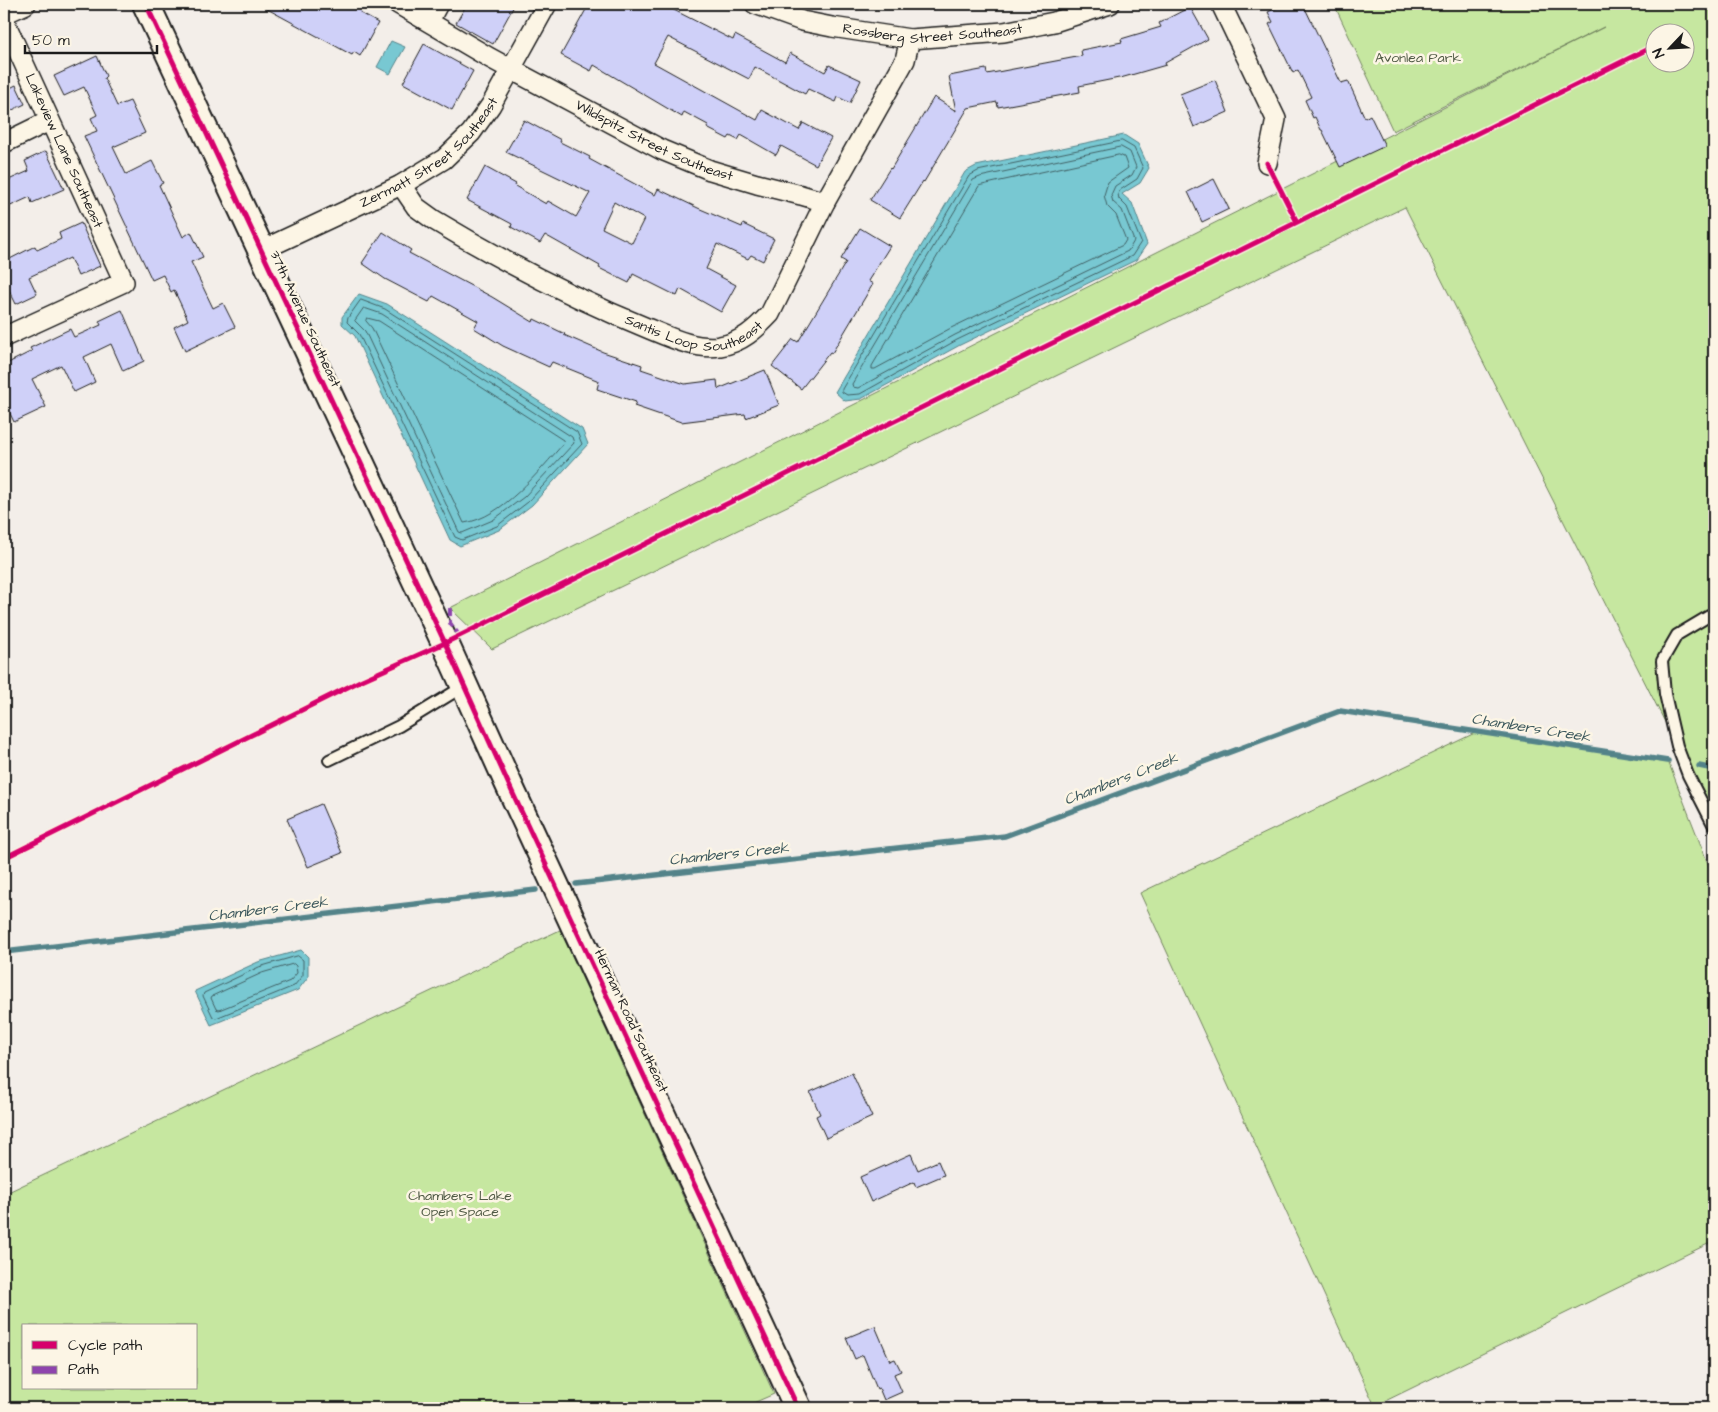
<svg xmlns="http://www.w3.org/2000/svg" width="1718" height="1412" font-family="'Architects Daughter',sans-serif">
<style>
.green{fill:#c6e7a0;stroke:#71825e;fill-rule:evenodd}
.water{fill:#78c8d2;stroke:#538389}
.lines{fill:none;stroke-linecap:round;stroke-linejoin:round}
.shore{stroke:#416165;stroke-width:1}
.stream{stroke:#538389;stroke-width:5.5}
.building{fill:#cfd0f8;stroke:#1c1c1c;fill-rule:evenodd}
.lane-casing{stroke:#1c1c1c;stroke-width:14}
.street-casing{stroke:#1c1c1c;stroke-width:22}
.secondary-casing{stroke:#1c1c1c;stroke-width:30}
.lane{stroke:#fcf5e5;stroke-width:10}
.street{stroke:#fcf5e5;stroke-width:19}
.secondary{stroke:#fcf5e5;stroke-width:26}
.quiet{stroke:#8e44ad;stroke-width:4;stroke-dasharray:8 4;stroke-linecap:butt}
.cycleway-casing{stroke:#fcf5e5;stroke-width:8}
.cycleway{stroke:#d6006c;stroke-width:5}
.labels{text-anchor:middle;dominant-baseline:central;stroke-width:5;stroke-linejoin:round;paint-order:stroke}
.street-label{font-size:14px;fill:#1c1c1c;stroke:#fcf5e5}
.park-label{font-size:14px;fill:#4f5944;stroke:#fcf5e5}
.water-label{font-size:15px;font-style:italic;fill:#3c585c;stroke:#fcf5e5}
</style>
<rect width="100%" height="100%" fill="#f3eee9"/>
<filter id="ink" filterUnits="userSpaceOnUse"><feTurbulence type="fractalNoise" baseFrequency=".02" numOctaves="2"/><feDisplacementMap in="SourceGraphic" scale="10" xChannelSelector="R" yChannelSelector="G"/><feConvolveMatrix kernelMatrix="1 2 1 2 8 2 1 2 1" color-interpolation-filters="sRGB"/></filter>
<g filter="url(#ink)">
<!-- green -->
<path class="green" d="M 1334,4 L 1714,4 L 1714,836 L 1677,746 L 1405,207 L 492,649 L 450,608 L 1604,27 L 1393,131 ZM 1656,32 L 1686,32 L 1686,62 L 1656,62 Z
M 1477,732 L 1668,761 L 1714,879 L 1714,1241 L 1375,1406 L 1140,893 Z
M 560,930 L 774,1394 L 742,1408 L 4,1408 L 4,1194 ZM 24,1326 L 196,1326 L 196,1388 L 24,1388 Z"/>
<!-- water -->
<path class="water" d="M 391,41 L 405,47 L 390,74 L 377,67 Z
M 1124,135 L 1138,144 L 1149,168 L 1140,183 L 1122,194 L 1132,203 L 1147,244 L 1136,260 L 960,345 L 861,399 L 845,401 L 835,392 L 965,172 L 976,166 Z
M 359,294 L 387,304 L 582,429 L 588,444 L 532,505 L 499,530 L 460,546 L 450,540 L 355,336 L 342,324 L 342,317 Z
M 301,950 L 308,957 L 308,977 L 298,990 L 211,1025 L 195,991 L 258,962 Z"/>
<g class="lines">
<!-- shore -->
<path class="shore" d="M 1122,141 L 1134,148 L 1143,168 L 1137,179 L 1120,190 L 1118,194 L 1119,199 L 1127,207 L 1141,242 L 1132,256 L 957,340 L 860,394 L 847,395 L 842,392 L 842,389 L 969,176 L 978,171 Z
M 1121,147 L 1130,152 L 1136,167 L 1132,175 L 1115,186 L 1111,195 L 1113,202 L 1122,210 L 1134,241 L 1128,251 L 955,335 L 858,388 L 853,387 L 852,384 L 973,180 L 980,177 Z
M 1119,155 L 1124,157 L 1128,168 L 1108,182 L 1104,195 L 1107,206 L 1116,215 L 1126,240 L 1123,245 L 951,328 L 875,369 L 872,369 L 872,366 L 979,186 Z
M 361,300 L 385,309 L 577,432 L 582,444 L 528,502 L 497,526 L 462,540 L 455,537 L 359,334 L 347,322 L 348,318 Z
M 364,308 L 382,314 L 572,437 L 574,443 L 524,497 L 493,520 L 462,533 L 459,532 L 365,331 L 355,321 Z
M 367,318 L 379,321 L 563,440 L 564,443 C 539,471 502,518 464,523 L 372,328 L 366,321 Z
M 298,956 L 303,960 L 303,975 L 294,986 L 216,1018 L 213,1017 L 203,996 L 204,993 L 259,967 Z
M 294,964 L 296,966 L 297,973 L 290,981 L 219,1010 L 216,1009 L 211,998 L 212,996 L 262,973 Z"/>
<!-- stream -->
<path class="stream" d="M 1699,766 L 1714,769
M 576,884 L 1005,836 L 1340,711 L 1668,761
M 4,952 L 536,890"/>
</g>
<!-- building -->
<path class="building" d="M 258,4 L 354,4 L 362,8 L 360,13 L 378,23 L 360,56 L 354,52 L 352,55 Z
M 467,4 L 515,4 L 493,44 L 456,23 Z
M 589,4 L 662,4 L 733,40 L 735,35 L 785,62 L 790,53 L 825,72 L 829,65 L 861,80 L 850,103 L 838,97 L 836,102 L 808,89 L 805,94 L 755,67 L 749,79 L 668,37 L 654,63 L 757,120 L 762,110 L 799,130 L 803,123 L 831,138 L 816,165 L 781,146 L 776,155 L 741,135 L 738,140 L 730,136 L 728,139 L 707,128 L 708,125 L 684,112 L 682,117 L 594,65 L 591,71 L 561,55 Z
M 1285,4 L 1303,4 L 1341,83 L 1348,81 L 1365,118 L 1370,115 L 1385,146 L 1340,167 L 1322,130 L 1321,130 L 1315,117 L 1313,118 L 1305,100 L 1311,97 L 1298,70 L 1293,73 L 1269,24 L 1273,22 L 1268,12 Z
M 1190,7 L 1208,39 L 1165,63 L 1166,65 L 1124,77 L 1079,86 L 1080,92 L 998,107 L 997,102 L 968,108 L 924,182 L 923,181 L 900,218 L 870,200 L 890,168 L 891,169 L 934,97 L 956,111 L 949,76 L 986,69 L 987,74 L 1082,56 L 1081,50 L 1122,42 L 1121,39 L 1161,27 L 1159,23 Z
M 424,44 L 473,71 L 452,110 L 403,83 Z
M 97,56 L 106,76 L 104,78 L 117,106 L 130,101 L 145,133 L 113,147 L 126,174 L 152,161 L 163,183 L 159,185 L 183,237 L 191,232 L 203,257 L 191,262 L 213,308 L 223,303 L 235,327 L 185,351 L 174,327 L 188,320 L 174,290 L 171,292 L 163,275 L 152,280 L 84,136 L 97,131 L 91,118 L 97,115 L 84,87 L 64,96 L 54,76 Z
M 1215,80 L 1228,112 L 1194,127 L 1180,94 Z
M 16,85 L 25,104 L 4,114 L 4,91 Z
M 524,120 L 561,140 L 560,142 L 590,157 L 589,159 L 655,195 L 658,189 L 698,208 L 742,227 L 743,224 L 774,239 L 763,261 L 751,255 L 748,259 L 717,244 L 706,269 L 736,285 L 721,312 L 680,289 L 677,296 L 633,274 L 629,283 L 599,268 L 600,266 L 545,235 L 540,243 L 511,227 L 512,224 L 467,200 L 485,167 L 516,184 L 515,186 L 546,204 L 548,201 L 576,217 L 590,193 L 506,152 ZM 614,202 L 644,219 L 632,243 L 602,228 Z
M 46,151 L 64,189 L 32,203 L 30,197 L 4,209 L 4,182 L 29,171 L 25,161 Z
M 1214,179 L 1229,209 L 1202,222 L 1188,192 Z
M 81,223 L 100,266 L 78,276 L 70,258 L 29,277 L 37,294 L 16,304 L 4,280 L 4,262 L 35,246 L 37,250 L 61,239 L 59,233 Z
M 860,228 L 890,246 L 868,281 L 873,284 L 832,353 L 830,352 L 801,389 L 772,366 L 793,339 L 798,342 L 846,262 L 841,259 Z
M 383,232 L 411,250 L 409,253 L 492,297 L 533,322 L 534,319 L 565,334 L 564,335 L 603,352 L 642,365 L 641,369 L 685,384 L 717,380 L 718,389 L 765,370 L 779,405 L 746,418 L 745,414 L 681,422 L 634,406 L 636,402 L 597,389 L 599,381 L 552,362 L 549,367 L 503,346 L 474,328 L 478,321 L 433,296 L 429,302 L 385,279 L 362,263 Z
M 122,310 L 144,361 L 123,371 L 111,344 L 84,357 L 95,382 L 74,392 L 61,365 L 32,379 L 46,407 L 14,422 L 4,401 L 4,365 L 32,351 L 30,348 L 70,329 L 74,337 L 101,325 L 99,321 Z
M 321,804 L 342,853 L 308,867 L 287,819 Z
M 852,1073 L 872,1117 L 826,1138 L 816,1116 L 820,1114 L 810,1092 Z
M 911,1154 L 918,1170 L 938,1161 L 944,1175 L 916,1187 L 914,1182 L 871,1202 L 860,1177 Z
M 875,1326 L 890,1361 L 895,1359 L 901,1371 L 894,1374 L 902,1392 L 884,1400 L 879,1388 L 877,1389 L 863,1355 L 855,1359 L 846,1338 Z"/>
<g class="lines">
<!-- lane casing -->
<g class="lane-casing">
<path id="lane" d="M 1714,613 L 1677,635 L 1662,661 L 1665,694 L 1677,746 L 1688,775 L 1714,826
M 329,760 L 399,726 L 464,686"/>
</g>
<!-- street casing -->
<g class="street-casing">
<g id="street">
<path id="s1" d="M 398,4 L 490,58 L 662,150 L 710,170 L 757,184 L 801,195 L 825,202"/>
<path id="s2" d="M 755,4 L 802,21 L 832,27 L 910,39 L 1004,32 L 1054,22 L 1110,4"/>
<path d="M 1221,4 L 1276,119 L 1267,163"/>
<path d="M 4,14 L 26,4"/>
<path id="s3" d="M 4,20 L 124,282 L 4,337"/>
<path d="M 429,21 L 438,4"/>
<path d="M 4,143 L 49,121"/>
<path id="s4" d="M 401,185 L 416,207 L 434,220 C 502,261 573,298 647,328 C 669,337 696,350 720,346 C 741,343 756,329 770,314 L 825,202 L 905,60 L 910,39"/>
<path id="s5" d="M 260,251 L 401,185 L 444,159 L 471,133 L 491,105 L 547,4"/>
</g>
</g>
<!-- secondary casing -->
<g class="secondary-casing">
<path id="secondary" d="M 146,4 L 445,643 L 509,785 L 798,1408"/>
</g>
<!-- lane -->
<use href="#lane" class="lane"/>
<!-- street -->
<use href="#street" class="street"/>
<!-- secondary -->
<use href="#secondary" class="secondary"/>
<!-- quiet -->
<path class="quiet" d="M 450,608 L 450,623 L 460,636"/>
<!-- cycleway casing -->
<g class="cycleway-casing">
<path id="cycleway" d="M 146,4 L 445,643 L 509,785 L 798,1408
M 1267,163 L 1297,222
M 4,858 L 362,680 L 445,643 L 1656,45"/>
</g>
<!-- cycleway -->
<use href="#cycleway" class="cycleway"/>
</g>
</g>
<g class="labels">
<!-- street labels -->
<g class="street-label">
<text stroke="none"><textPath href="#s2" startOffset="182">Rossberg Street Southeast</textPath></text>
<text stroke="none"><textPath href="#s1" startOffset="291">Wildspitz Street Southeast</textPath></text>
<text stroke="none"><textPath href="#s5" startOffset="198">Zermatt Street Southeast</textPath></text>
<text stroke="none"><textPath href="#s3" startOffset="144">Lakeview Lane Southeast</textPath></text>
<text stroke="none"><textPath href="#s4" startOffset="338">Santis Loop Southeast</textPath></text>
<text transform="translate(305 319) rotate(65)">37th Avenue Southeast</text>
<text transform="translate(631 1021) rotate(65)">Herman Road Southeast</text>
</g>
<!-- park labels -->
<g class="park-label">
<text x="1418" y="58">Avonlea Park</text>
<text x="460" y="1196">Chambers Lake<tspan x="460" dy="16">Open Space</tspan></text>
</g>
<!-- water labels -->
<g class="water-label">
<text transform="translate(1531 728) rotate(9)">Chambers Creek</text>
<text transform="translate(1121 779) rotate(-21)">Chambers Creek</text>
<text transform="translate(729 854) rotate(-6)">Chambers Creek</text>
<text transform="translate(268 909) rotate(-7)">Chambers Creek</text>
</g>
</g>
<!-- margin -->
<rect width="1718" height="1412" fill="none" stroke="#fcf5e5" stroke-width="20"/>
<rect x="10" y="10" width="1698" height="1392" fill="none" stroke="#1c1c1c" stroke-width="2" filter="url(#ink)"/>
<!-- legend -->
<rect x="22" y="1324" width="175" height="65" fill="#fcf5e5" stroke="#a29e95"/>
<rect x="32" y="1341" width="25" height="8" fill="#d6006c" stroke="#a29e95"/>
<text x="68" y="1350" font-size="15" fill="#1c1c1c">Cycle path</text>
<rect x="32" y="1366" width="25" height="8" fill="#8e44ad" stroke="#a29e95"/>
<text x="68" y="1374" font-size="15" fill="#1c1c1c">Path</text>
<!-- north arrow -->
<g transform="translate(1670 48) rotate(245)"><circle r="24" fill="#fcf5e5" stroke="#a29e95"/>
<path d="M0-4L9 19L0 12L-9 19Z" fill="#1c1c1c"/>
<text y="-8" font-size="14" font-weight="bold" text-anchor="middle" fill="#1c1c1c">N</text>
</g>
<!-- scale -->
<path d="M25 45v8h132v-8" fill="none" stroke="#1c1c1c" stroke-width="2.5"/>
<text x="32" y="45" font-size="15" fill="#1c1c1c" stroke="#fcf5e5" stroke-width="4" paint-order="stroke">50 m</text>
</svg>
